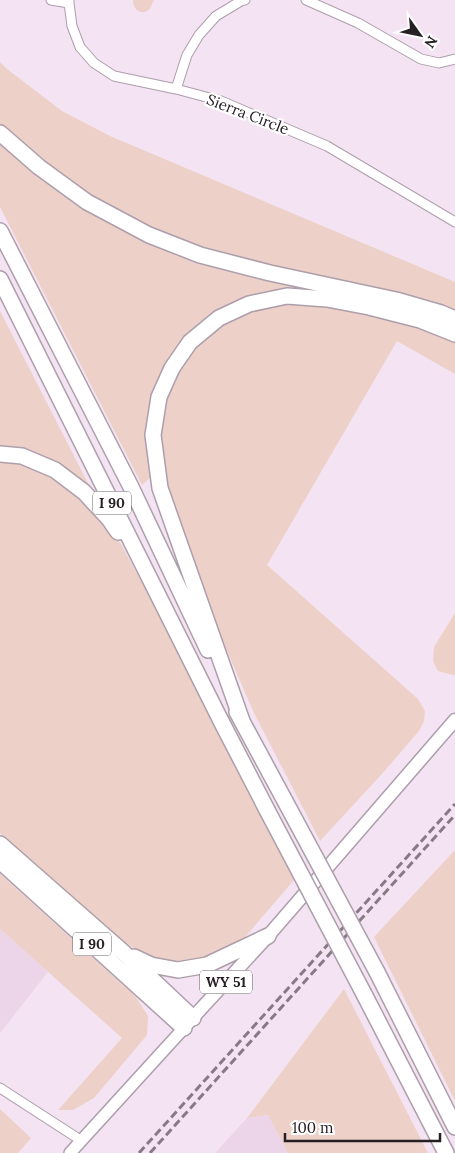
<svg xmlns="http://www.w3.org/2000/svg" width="455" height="1153" font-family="Lora,serif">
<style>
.built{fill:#ecd5e9}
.green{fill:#edd1c8}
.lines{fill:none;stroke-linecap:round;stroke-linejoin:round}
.street-casing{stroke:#ad9eab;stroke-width:11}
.secondary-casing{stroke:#ad9eab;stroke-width:14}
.primary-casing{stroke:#ad9eab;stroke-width:15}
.highway-casing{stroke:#ad9eab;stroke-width:18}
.street{stroke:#fff;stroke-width:9}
.secondary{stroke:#fff;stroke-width:11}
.primary{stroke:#fff;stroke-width:12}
.highway{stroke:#fff;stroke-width:15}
.rail{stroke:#867b85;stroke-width:3;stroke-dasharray:8 4;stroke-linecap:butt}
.highway-bridge-casing{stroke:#ad9eab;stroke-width:18;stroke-linecap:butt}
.highway-bridge{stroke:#fff;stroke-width:15}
.labels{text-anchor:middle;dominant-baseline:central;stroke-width:4.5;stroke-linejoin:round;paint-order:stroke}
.shield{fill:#fff;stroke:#676366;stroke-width:1}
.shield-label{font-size:14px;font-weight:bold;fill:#262025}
.street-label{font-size:15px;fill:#262025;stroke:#fff}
</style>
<rect width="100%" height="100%" fill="#f4e3f2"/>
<!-- built -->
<path class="built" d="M 0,929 L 48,972 L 0,1033 Z
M 268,1115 L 288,1153 L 215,1153 L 247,1118 Z"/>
<!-- green -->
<path class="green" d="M 133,0 L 155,0 L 153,1 C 150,17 133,15 133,0 Z
M 0,62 L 7,69 L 62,111 L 110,136 L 455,282 L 455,312 L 416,297 L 238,262 L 195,248 L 118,214 L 59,178 L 0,124 Z
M 0,141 L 142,239 L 194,263 L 313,287 L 312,292 L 295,290 L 186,335 L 165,363 L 153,396 L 152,476 L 142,485 L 0,207 Z
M 292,303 C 349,307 403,320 455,342 L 455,374 L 397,341 L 267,565 L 418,699 L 425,711 L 424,721 L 419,731 L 381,775 L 320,841 L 254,713 L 200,589 L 162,487 L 159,413 L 174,375 L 199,341 L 220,325 L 241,314 L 264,306 Z
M 0,311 L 95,497 L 0,449 Z
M 0,460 L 28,464 L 64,482 L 105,520 L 122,546 L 172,638 L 223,734 L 294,880 L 245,937 L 218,956 L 177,963 L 150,958 L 124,942 L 0,833 Z
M 455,613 L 455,675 L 453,675 L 438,671 L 433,661 L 434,647 Z
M 455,850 L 455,1101 L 374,937 Z
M 0,874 L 135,996 L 148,1016 L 147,1035 L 94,1098 L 73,1110 L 58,1110 L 122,1038 L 0,929 Z
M 344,989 L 428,1153 L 288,1153 L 268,1115 L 247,1118 Z
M 0,1109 L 31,1138 L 18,1153 L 0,1153 Z"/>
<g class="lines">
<!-- street casing -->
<g class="street-casing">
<path id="street" d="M 51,0 L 69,3
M 69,0 L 69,3 L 72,26 L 80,47 L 94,63 L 114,76 L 176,89 L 221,101 L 327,146 L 455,222
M 306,0 L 358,23 L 421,59 L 439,63 L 455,59
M 176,89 L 187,55 L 199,35 L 216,16 L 241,1 L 245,0
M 0,1088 L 82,1141"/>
</g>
<!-- secondary casing -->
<g class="secondary-casing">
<path id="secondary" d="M 70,1153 L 184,1028"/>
</g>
<!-- primary casing -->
<g class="primary-casing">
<path id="primary" d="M 187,1024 L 268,936 L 455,720"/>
</g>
<!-- highway casing -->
<g class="highway-casing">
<path id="highway" d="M 0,133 L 39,167 L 87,202 L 149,235 L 200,255 L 270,273 L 396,300 L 441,313 L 455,319
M 0,231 L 131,487 L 208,650
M 0,279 L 224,727
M 0,454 L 22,456 L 55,470 L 84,492 L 109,519 L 118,532
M 237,712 L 285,801
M 220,719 L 267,810
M 242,721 L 160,488 L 153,435 L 159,397 L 172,368 L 190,342 L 219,318 L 249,304 L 287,296 L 327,299 L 369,307 L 420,320 L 455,334
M 0,844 L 124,953 L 193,1018
M 0,861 L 184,1028
M 134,957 L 151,965 L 178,970 L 207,965 L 268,936
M 377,972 L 455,1127
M 364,994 L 446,1153"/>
</g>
<!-- street -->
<use href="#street" class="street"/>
<!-- secondary -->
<use href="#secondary" class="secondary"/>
<!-- primary -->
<use href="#primary" class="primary"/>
<!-- highway -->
<use href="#highway" class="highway"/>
<!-- rail -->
<path class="rail" d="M 139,1153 L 455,804
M 150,1153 L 455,815"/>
<!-- highway-bridge casing -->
<g class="highway-bridge-casing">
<path id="highway-bridge" d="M 285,801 L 377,972
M 267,810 L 364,994"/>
</g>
<!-- highway-bridge -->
<use href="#highway-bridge" class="highway-bridge"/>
</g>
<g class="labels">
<!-- shield labels -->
<g class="shield">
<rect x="93" y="491.5" width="38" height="23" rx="4"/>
<rect x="73" y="932.5" width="38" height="23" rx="4"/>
<rect x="200" y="970.5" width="52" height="23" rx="4"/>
</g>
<g class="shield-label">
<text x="112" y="503">I 90</text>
<text x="92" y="944">I 90</text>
<text x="226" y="982">WY 51</text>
</g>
<!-- street labels -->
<g class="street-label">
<text transform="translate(248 114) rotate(21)">Sierra Circle</text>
</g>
</g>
<!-- north arrow -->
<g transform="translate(420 35) rotate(123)" stroke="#ffffff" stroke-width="4" paint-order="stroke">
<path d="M0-4L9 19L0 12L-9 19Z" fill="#262025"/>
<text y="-8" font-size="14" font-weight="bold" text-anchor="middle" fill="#262025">N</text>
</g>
<!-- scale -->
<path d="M285 1133v8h155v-8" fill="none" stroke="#262025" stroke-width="2.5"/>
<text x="292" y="1133" font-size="15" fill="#262025" stroke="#ffffff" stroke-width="4" paint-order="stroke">100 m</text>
</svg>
